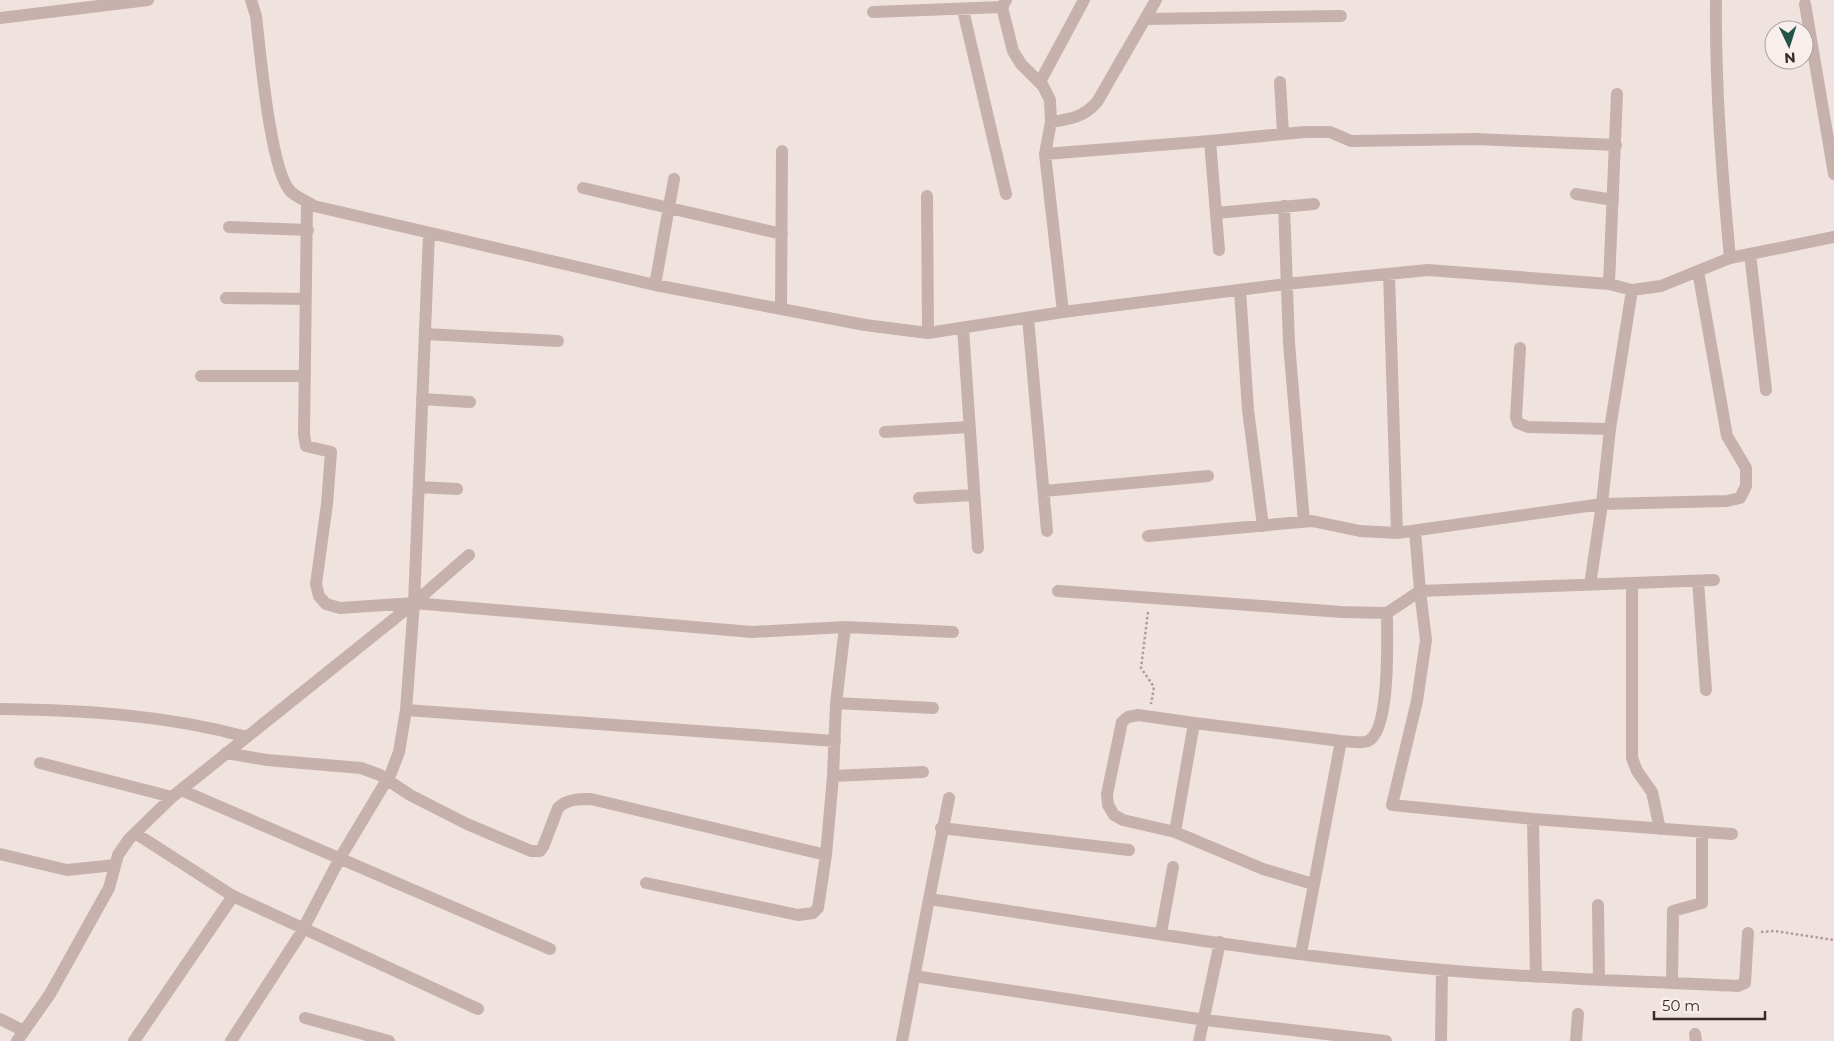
<svg xmlns="http://www.w3.org/2000/svg" width="1834" height="1041" font-family="Montserrat,sans-serif">
<style>
.lines{fill:none;stroke-linecap:round;stroke-linejoin:round}
.path{stroke:#b39b96;stroke-width:2.5;stroke-dasharray:2.5 2.5;stroke-linecap:butt}
.minor{stroke:#c7b1ac;stroke-width:12}
</style>
<rect width="100%" height="100%" fill="#f0e3df"/>
<g class="lines">
<!-- path -->
<path class="path" d="M 1148,612 L 1141,668 L 1154,687 L 1151,704
M 1761,932 L 1775,931 L 1834,940"/>
<!-- minor -->
<path class="minor" d="M 251,0 L 256,16 C 260,49 270,172 291,192 C 297,197 306,201 314,206 L 655,285 L 865,325 L 928,333 L 1063,312 L 1286,284 L 1428,270 L 1609,284 L 1632,290 L 1661,286 L 1730,258 L 1834,237
M 1006,0 L 1002,7 L 1013,51 L 1021,64 L 1043,86 L 1050,100 L 1051,122 L 1045,154 L 1063,312
M 1716,0 C 1715,87 1722,172 1730,258
M 1805,4 L 1834,174
M 963,10 L 1006,194
M 873,12 L 1002,7
M 0,18 L 148,0
M 1146,19 L 1341,16
M 1040,82 L 1084,0
M 1280,82 L 1283,134
M 1051,122 C 1071,119 1084,117 1097,102 L 1156,0
M 1210,141 L 1305,132 L 1330,132 L 1351,141 L 1476,139 L 1616,145
M 1045,154 L 1210,141 L 1219,250
M 583,188 L 782,234
M 1576,194 L 1613,200
M 927,196 L 928,333
M 307,202 L 304,435 L 306,446 L 331,452 L 327,504 L 316,584 L 319,596 L 326,604 L 340,608 L 414,603 L 752,632 L 845,627 L 836,703 L 833,776 L 826,855 L 818,908 L 813,913 L 798,915 L 646,883
M 1284,206 L 1289,343 L 1304,522
M 1216,213 L 1314,204
M 229,227 L 308,230
M 1750,254 L 1766,390
M 1389,274 L 1397,533
M 1609,284 L 1617,94
M 655,285 L 674,179
M 1240,290 L 1248,410 L 1263,526
M 226,298 L 306,299
M 781,308 L 782,151
M 1028,318 L 1047,531
M 963,328 L 978,548
M 425,334 L 558,341
M 1520,348 L 1516,417 L 1518,423 L 1528,427 L 1610,429
M 201,376 L 305,376
M 422,399 L 470,402
M 885,432 L 969,427
M 419,487 L 457,489
M 1044,491 L 1208,476
M 919,498 L 974,495
M 1415,531 L 1420,591 L 1714,580
M 1148,536 L 1312,521 L 1360,531 L 1397,533 L 1602,504 L 1727,501 L 1740,498 L 1746,486 L 1746,468 L 1727,436 L 1698,271
M 1698,581 L 1706,690
M 1632,584 L 1632,758 L 1637,771 L 1652,792 L 1660,829
M 1590,585 L 1602,504 L 1610,429 L 1632,290
M 1058,591 L 1342,612 L 1387,613 L 1420,591 L 1426,640 L 1417,701 L 1392,805 L 1533,819 L 1732,834
M 845,627 L 953,632
M 836,703 L 933,708
M 0,709 C 84,710 166,715 247,737
M 406,710 L 835,741
M 1194,723 L 1138,715 L 1128,717 L 1122,722 L 1107,794 L 1108,805 L 1114,815 L 1123,820 L 1175,832 L 1263,869 L 1313,884
M 226,753 L 267,760 L 361,768 L 380,775 L 410,795 L 467,824 L 531,851 L 540,851 L 543,847 L 558,808 C 567,799 579,799 591,799 L 826,855
M 40,763 L 172,797
M 833,776 L 923,772
M 181,790 L 550,949
M 1533,819 L 1536,977
M 941,828 L 1129,850
M 1175,832 L 1194,723 L 1341,741
M 135,833 L 233,896 L 478,1009
M 0,854 L 67,870 L 115,865
M 929,899 L 949,798
M 1598,905 L 1599,979
M 1161,933 L 1173,867
M 1301,953 L 1341,741 C 1349,741 1362,744 1368,741 C 1391,730 1387,637 1387,613
M 914,976 L 1205,1020 L 1386,1041
M 1672,983 L 1673,911 L 1702,903 L 1702,832
M 305,1018 L 389,1041
M 0,1019 L 24,1031
M 1695,1034 L 1696,1041
M 17,1041 L 50,994 L 109,888 L 118,855 L 129,839 L 172,797 L 414,603 L 469,555
M 134,1041 L 233,896
M 231,1041 L 301,933 L 340,858 L 391,773 L 399,752 L 406,710 L 414,603 L 429,233
M 902,1041 L 929,899 C 1100,924 1271,955 1444,970 C 1542,979 1640,981 1738,986 L 1745,983 L 1748,933
M 1199,1041 L 1220,942
M 1441,1041 L 1442,970
M 1576,1041 L 1578,1014"/>
</g>
<!-- north arrow -->
<g transform="translate(1789 45) rotate(176)"><circle r="24" fill="#f8eeeb" stroke="#aaa09e"/>
<path d="M0-4L9 19L0 12L-9 19Z" fill="#24534a"/>
<text y="-8" font-size="14" font-weight="bold" text-anchor="middle" fill="#362b2a">N</text>
</g>
<!-- scale -->
<path d="M1654 1011v8h111v-8" fill="none" stroke="#362b2a" stroke-width="2.5"/>
<text x="1662" y="1011" font-size="15" fill="#362b2a" stroke="#f8eeeb" stroke-width="4" paint-order="stroke">50 m</text>
</svg>
